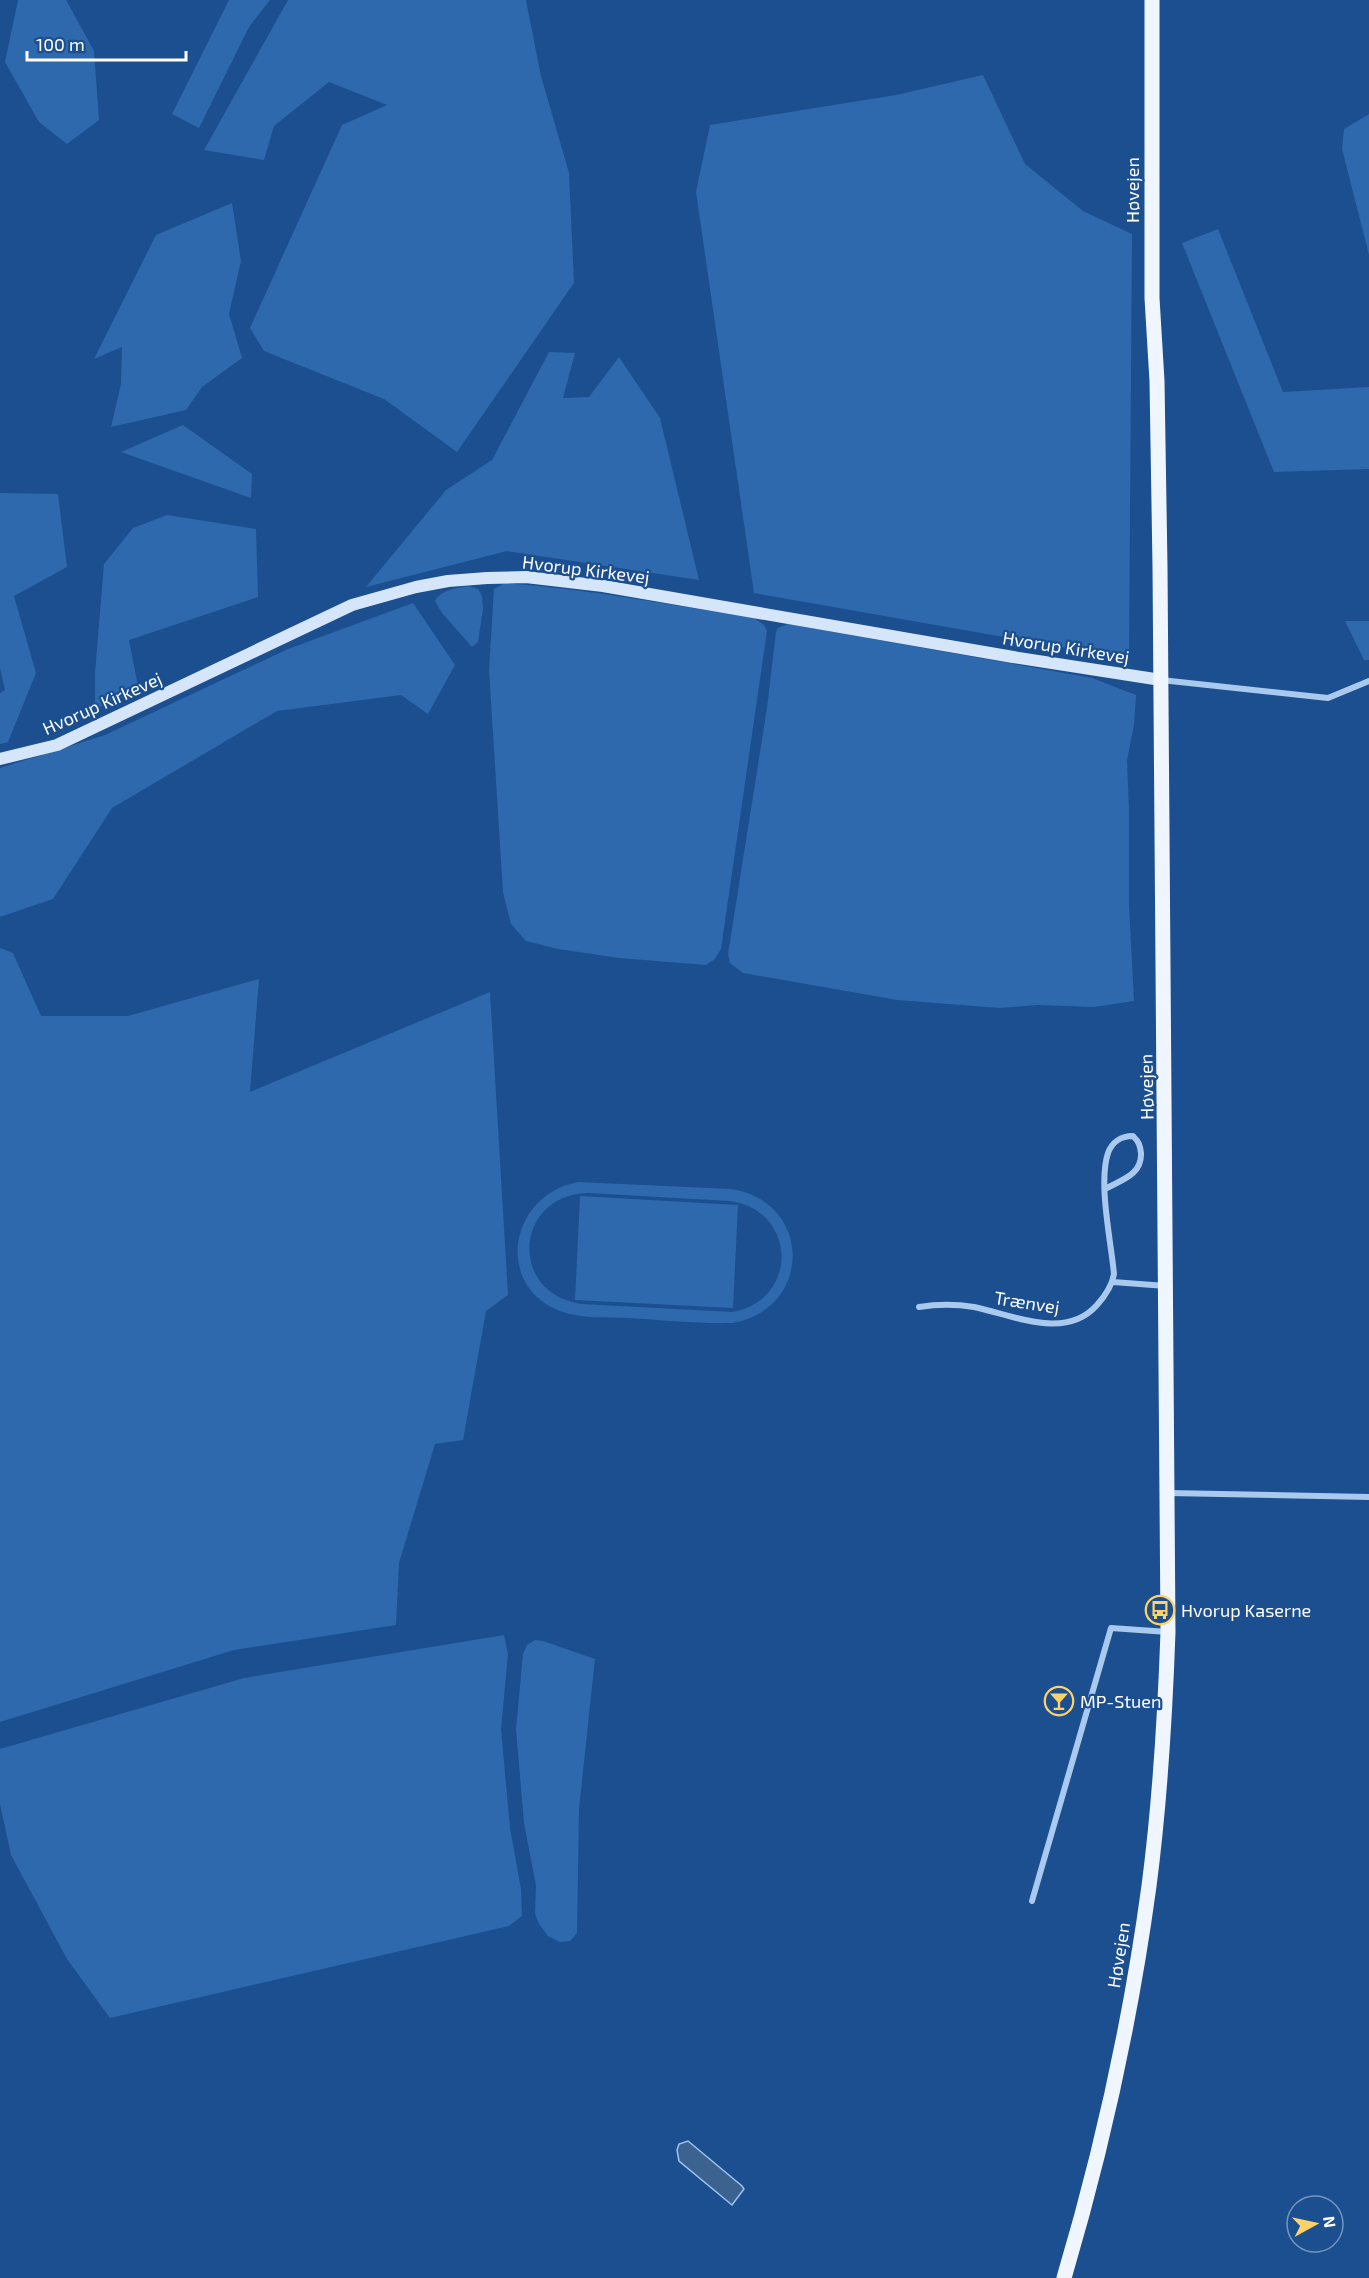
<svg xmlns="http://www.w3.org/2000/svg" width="1369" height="2278" font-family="'Exo 2',sans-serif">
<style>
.green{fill:#2e69ad;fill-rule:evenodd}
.water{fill:#3c6290;stroke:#9cc4f0;stroke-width:1.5}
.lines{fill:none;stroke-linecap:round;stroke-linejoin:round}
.street{stroke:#a9c9ee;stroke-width:6}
.secondary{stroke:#d6e6fa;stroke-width:12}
.primary{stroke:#f0f6ff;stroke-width:15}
.labels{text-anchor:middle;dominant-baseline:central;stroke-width:4.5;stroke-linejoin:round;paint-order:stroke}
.street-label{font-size:18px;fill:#fff;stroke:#1b4f8f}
.poi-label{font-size:18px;fill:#fff;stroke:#1b4f8f;text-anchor:start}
</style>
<rect width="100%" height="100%" fill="#1b4f8f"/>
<!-- green -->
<path class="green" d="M 18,0 L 66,0 L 94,51 L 99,120 L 67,144 L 39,122 L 5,62 Z
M 229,0 L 270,0 L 249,27 L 199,128 L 172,114 Z
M 288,0 L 526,0 L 541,76 L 569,173 L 574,283 L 457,452 L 384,399 L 264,351 L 250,328 L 342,125 L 387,105 L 329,82 L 274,126 L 264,160 L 204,150 Z
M 983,75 L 1025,164 L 1083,211 L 1132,234 L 1129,659 L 754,593 L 696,192 L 710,125 L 896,95 Z
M 1369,114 L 1369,255 L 1342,149 L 1344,129 Z
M 232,203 L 241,261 L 229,314 L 242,358 L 202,387 L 186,410 L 111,427 L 121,384 L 122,347 L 94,359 L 156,235 Z
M 1218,229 L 1283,392 L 1369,387 L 1369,469 L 1274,472 L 1182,243 Z
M 549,352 L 575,353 L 563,398 L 589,397 L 619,357 L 660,418 L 699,580 L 507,551 L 366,587 L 446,490 L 492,460 Z
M 183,425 L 252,474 L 251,498 L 121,452 Z
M 0,493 L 58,494 L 67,567 L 14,596 L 36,673 L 8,742 L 0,744 L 0,693 L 5,690 L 0,668 Z
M 167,515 L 256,529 L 258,597 L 129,640 L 139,691 L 95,709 L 95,673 L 104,564 L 133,528 Z
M 505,583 C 588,589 671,605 754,618 L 764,625 L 767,631 L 721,949 L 715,959 L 706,965 L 619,958 L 558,949 L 526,941 L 511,924 L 503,892 L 489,670 L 494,589 Z
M 469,586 L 478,589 L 482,596 L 483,609 L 478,642 L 472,647 L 442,613 L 435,601 C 441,590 456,588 469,586 Z
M 413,603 L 455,665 L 428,714 L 401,695 L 277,711 L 112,808 L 53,899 L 0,917 L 0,768 L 105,735 L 288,649 Z
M 1345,621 L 1369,621 L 1369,660 L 1364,660 Z
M 788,624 L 1092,678 L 1136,695 L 1134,725 L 1127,760 L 1129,809 L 1129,906 L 1134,1001 L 1094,1007 L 1038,1005 L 1000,1008 L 897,1000 L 743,973 L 730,963 L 728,954 L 767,708 L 776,632 L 778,628 Z
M 0,948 L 13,953 L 41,1016 L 128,1016 L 259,979 L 250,1092 L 490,992 L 508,1295 L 486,1311 L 463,1440 L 435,1444 L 399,1563 L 396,1625 L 234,1650 L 0,1722 Z
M 578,1182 L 730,1189 C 812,1200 814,1308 733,1323 C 698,1324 663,1320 628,1318 C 607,1317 581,1319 560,1311 C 494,1286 509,1195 578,1182 ZM 588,1193 L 729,1201 C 797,1209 800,1300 732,1312 L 582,1304 C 508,1294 514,1195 588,1193 Z
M 580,1196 L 738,1205 L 733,1308 L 575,1300 Z
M 504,1635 L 508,1654 L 501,1729 L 510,1828 L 521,1889 L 522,1916 L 509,1926 L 110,2018 L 67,1959 L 11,1855 L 0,1804 L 0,1749 L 244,1678 Z
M 535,1640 L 543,1641 L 595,1659 L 579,1809 L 577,1933 L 570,1941 L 560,1942 L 548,1936 L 539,1924 L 535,1914 L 536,1886 L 524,1823 L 516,1729 L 523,1654 L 527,1645 Z"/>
<!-- water -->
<path class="water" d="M 688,2141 L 742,2186 L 744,2189 L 732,2205 L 679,2161 L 677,2150 L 679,2144 Z"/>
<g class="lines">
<!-- street -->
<path class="street" d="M 1161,680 L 1328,698 L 1369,681
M 1113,1282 L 1166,1286
M 919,1307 C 938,1304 956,1304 974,1307 C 1013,1315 1065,1341 1097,1305 C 1105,1296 1112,1286 1114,1274 C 1111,1241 1098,1183 1108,1153 C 1112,1142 1121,1136 1133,1136 C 1139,1142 1140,1145 1141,1153 C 1142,1175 1121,1180 1105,1189
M 1169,1493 L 1369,1497
M 1032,1901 L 1111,1628 L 1168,1632"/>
<!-- secondary -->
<path class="secondary" d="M 0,759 L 57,745 L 352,605 L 416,587 L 448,581 L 487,578 L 526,577 L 603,586 L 1013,657 L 1161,680"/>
<!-- primary -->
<path class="primary" d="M 1064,2278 C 1102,2150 1131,2019 1149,1886 C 1160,1802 1165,1717 1168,1632 L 1160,567 L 1157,381 L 1152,298 L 1152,0"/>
</g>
<!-- icons -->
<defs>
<g id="bus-ring" transform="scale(1.5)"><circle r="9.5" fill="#1b4f8f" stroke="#ffd166" stroke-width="1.5"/><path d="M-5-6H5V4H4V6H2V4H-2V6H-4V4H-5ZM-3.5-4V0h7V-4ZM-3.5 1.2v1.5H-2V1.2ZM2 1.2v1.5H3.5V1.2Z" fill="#ffd166"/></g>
<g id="bar-ring" transform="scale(1.5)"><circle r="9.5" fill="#1b4f8f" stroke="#ffd166" stroke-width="1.5"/><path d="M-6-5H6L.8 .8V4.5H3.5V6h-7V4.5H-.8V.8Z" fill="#ffd166"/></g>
</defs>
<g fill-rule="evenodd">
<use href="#bus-ring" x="1160" y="1610"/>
<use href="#bar-ring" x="1059" y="1701"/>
</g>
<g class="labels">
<!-- street labels -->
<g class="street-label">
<text transform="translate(1132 190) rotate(-90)">Høvejen</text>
<text transform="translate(586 569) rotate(7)">Hvorup Kirkevej</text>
<text transform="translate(1066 647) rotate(9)">Hvorup Kirkevej</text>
<text transform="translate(102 703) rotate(-24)">Hvorup Kirkevej</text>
<text transform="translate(1146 1087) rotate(-91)">Høvejen</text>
<text transform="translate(1027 1302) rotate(9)">Trænvej</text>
<text transform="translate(1118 1955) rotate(-81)">Høvejen</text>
</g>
<!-- poi labels -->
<g class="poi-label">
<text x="1181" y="1610">Hvorup Kaserne</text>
<text x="1080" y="1701">MP-Stuen</text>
</g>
</g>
<!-- north arrow -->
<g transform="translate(1315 2224) rotate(82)"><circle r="28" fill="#1b4f8f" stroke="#7695bc" stroke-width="1.5"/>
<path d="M0-4.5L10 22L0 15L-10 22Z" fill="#ffd166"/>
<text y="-9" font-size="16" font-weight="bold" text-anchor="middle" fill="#ffffff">N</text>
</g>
<!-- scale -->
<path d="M27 51v9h159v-9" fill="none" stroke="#ffffff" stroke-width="3"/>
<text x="36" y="51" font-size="18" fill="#ffffff" stroke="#1b4f8f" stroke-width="4.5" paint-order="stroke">100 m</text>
</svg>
